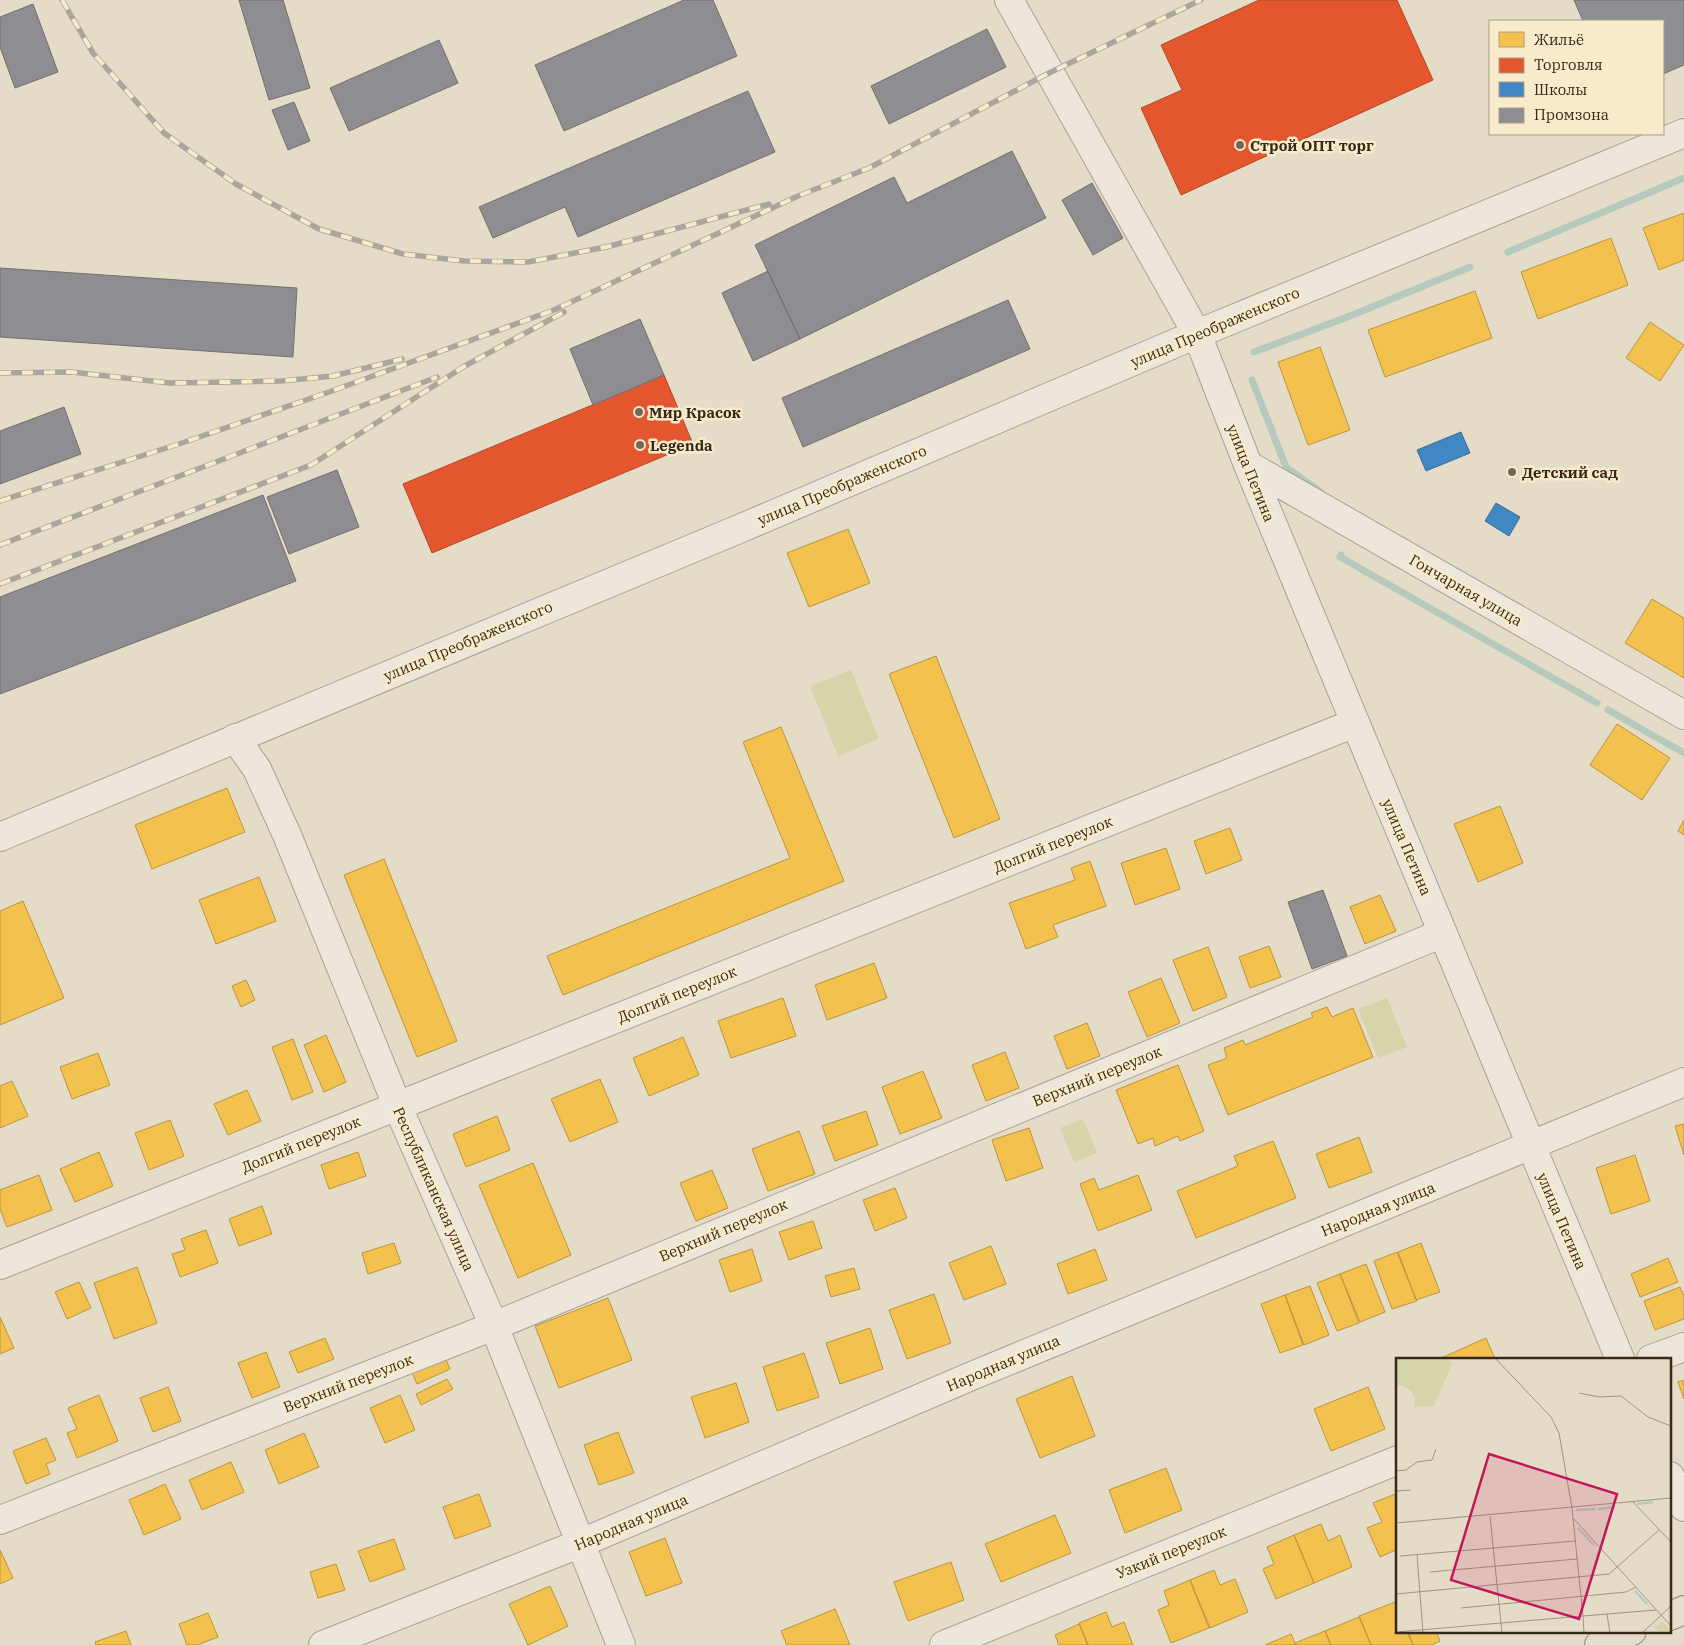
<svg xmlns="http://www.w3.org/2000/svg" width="1684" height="1645" font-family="'IBM Plex Serif',serif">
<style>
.green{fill:#d6d5a9}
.homes{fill:#f2c14e;stroke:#ba933e}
.shops{fill:#e4572e;stroke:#b04928}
.schools{fill:#3f88c5;stroke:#3d6b92}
.industry{fill:#8d8d92;stroke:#746f6e}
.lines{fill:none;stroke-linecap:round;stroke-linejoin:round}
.stream{stroke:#b5cabd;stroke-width:7}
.minor-casing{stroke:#a9a092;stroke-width:30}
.major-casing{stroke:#8f8679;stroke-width:30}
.minor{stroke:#ece6db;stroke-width:28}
.major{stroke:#e4ddcb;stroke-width:28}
.rail-casing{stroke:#aba69c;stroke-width:5.5}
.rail{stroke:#f8ebcb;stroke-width:4;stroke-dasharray:11;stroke-linecap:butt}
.poi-dot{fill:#756757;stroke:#f8ebcb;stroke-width:2}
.labels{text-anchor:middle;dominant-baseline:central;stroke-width:5;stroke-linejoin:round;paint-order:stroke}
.poi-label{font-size:15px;font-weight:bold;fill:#38281a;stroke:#f8ebcb;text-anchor:start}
.street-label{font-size:15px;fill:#38281a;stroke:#f8ebcb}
.inset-river{fill:none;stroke:#b5cabd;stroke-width:2.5}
.inset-road{fill:none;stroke:#a09482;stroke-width:1}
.view{fill:#c2185b;fill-opacity:0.15;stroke:#c2185b;stroke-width:2.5}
.inset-edge{fill:none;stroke:#38281a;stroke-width:2.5}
</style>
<rect width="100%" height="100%" fill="#e5dcc8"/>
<!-- green -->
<path class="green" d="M 851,670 L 879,739 L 838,756 L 810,686 Z
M 1387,998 L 1407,1047 L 1378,1058 L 1358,1009 Z
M 1083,1119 L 1097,1153 L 1074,1162 L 1060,1128 Z"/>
<!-- homes -->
<path class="homes" d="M 1684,213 L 1684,260 L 1659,270 L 1643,228 Z
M 1611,238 L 1628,285 L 1538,319 L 1521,272 Z
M 1475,291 L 1492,338 L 1385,377 L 1368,330 Z
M 1650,322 L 1684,345 L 1660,381 L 1626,358 Z
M 1320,347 L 1350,430 L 1308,445 L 1278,362 Z
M 848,529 L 870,583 L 809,607 L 787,553 Z
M 1652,599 L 1684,618 L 1684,678 L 1625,643 Z
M 936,656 L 1000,819 L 954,838 L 889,674 Z
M 1617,724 L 1670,758 L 1642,800 L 1590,765 Z
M 781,727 L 844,881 L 563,995 L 547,956 L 790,858 L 743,742 Z
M 227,788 L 245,832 L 152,869 L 135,825 Z
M 1500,806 L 1523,863 L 1478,882 L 1454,824 Z
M 1684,820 L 1684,835 L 1678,831 Z
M 1230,828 L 1242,860 L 1206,874 L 1194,841 Z
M 1166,848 L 1180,889 L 1135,905 L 1121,863 Z
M 384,859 L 457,1041 L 417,1057 L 344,875 Z
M 1090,861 L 1106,906 L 1053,925 L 1058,937 L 1026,949 L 1009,903 L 1075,880 L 1071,868 Z
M 259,877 L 276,921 L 216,944 L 199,900 Z
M 1380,895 L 1396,931 L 1365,944 L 1350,907 Z
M 23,901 L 64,998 L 0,1025 L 0,911 Z
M 1269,946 L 1281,977 L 1250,988 L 1239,957 Z
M 1208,947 L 1227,997 L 1193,1011 L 1173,960 Z
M 874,963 L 887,998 L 827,1020 L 815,985 Z
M 1161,978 L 1180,1023 L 1147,1037 L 1128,992 Z
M 246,980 L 255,1000 L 241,1007 L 232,986 Z
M 783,998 L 796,1036 L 731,1058 L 718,1021 Z
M 1327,1007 L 1332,1017 L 1353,1008 L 1373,1057 L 1228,1115 L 1208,1065 L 1227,1058 L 1224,1048 L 1243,1040 L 1245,1045 L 1313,1017 L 1311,1013 Z
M 1087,1023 L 1100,1056 L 1067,1069 L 1054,1036 Z
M 326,1035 L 346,1082 L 324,1092 L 304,1045 Z
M 683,1037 L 699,1075 L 649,1096 L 633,1058 Z
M 293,1039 L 313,1092 L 292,1100 L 272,1047 Z
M 1005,1052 L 1019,1088 L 986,1101 L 972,1065 Z
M 98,1053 L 110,1085 L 72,1099 L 60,1067 Z
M 1178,1065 L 1204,1131 L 1180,1141 L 1178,1136 L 1155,1146 L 1153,1138 L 1138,1144 L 1116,1090 Z
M 923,1071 L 942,1118 L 900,1134 L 882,1087 Z
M 600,1079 L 618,1122 L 570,1142 L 551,1099 Z
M 12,1081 L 28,1116 L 0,1128 L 0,1086 Z
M 247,1090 L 261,1121 L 228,1135 L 214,1104 Z
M 866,1111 L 878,1145 L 835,1161 L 822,1126 Z
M 497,1116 L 510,1150 L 466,1167 L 453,1134 Z
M 170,1120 L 184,1156 L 149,1170 L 135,1133 Z
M 1684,1124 L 1684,1155 L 1675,1126 Z
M 1029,1128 L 1043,1168 L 1006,1181 L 992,1140 Z
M 799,1131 L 815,1174 L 768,1191 L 752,1149 Z
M 1359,1137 L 1372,1172 L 1329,1188 L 1316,1154 Z
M 1273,1141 L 1296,1198 L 1196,1238 L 1177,1191 L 1238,1166 L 1234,1156 Z
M 99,1152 L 113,1186 L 75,1202 L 60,1169 Z
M 358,1152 L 366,1176 L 329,1189 L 321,1165 Z
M 1635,1155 L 1650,1201 L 1611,1214 L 1596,1168 Z
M 533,1163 L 571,1255 L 518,1278 L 479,1185 Z
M 712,1170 L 728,1208 L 696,1221 L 680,1183 Z
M 39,1175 L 52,1210 L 7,1227 L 0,1209 L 0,1190 Z
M 1138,1175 L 1152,1210 L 1098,1231 L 1080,1184 L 1094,1178 L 1099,1190 Z
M 895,1188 L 907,1218 L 875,1231 L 863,1200 Z
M 262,1206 L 272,1234 L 239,1246 L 229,1219 Z
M 813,1221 L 822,1248 L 789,1260 L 779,1232 Z
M 206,1230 L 218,1263 L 180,1277 L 172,1254 L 185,1250 L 181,1239 Z
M 394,1243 L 401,1263 L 368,1274 L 362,1253 Z
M 1421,1243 L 1440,1292 L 1416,1300 L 1398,1252 Z
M 991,1246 L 1006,1284 L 964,1300 L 949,1263 Z
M 752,1249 L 762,1281 L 730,1292 L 719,1260 Z
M 1095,1249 L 1107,1280 L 1068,1294 L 1057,1264 Z
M 1397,1252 L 1417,1301 L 1392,1309 L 1374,1261 Z
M 1668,1258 L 1678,1282 L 1640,1297 L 1631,1274 Z
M 1366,1264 L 1385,1312 L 1360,1322 L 1340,1274 Z
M 137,1267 L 157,1323 L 114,1339 L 94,1283 Z
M 854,1268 L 860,1289 L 831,1297 L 825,1276 Z
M 1340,1274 L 1359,1323 L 1337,1331 L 1317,1283 Z
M 79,1282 L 91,1308 L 67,1319 L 55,1292 Z
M 1310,1286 L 1329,1335 L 1304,1345 L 1285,1295 Z
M 1680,1287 L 1684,1296 L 1684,1319 L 1655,1330 L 1644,1301 Z
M 934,1294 L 951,1343 L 907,1359 L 889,1310 Z
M 1285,1295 L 1303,1345 L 1280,1353 L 1261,1304 Z
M 608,1298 L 632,1360 L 559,1388 L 535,1326 Z
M 0,1317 L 14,1348 L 0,1354 Z
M 870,1328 L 883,1369 L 840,1384 L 826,1343 Z
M 325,1338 L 334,1359 L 298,1373 L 289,1352 Z
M 1486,1338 L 1495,1359 L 1439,1359 Z
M 266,1352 L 280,1387 L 252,1398 L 238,1363 Z
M 804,1353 L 819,1397 L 777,1411 L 763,1367 Z
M 444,1355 L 450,1369 L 417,1384 L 411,1370 Z
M 1072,1376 L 1095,1436 L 1040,1458 L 1016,1399 Z
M 447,1379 L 453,1389 L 421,1405 L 416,1394 Z
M 1684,1380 L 1684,1399 L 1678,1382 Z
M 736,1383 L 749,1422 L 705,1438 L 691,1397 Z
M 168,1387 L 181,1421 L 153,1432 L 140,1398 Z
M 1368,1387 L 1385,1429 L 1331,1451 L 1314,1409 Z
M 99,1395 L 118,1441 L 77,1458 L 67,1433 L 77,1429 L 68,1408 Z
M 400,1395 L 415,1430 L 385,1443 L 370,1408 Z
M 618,1432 L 634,1473 L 599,1485 L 584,1445 Z
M 304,1433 L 319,1467 L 279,1484 L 265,1450 Z
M 46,1438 L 56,1460 L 46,1464 L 50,1474 L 26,1484 L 13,1451 Z
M 231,1462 L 244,1492 L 202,1510 L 189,1480 Z
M 1166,1468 L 1182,1510 L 1125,1533 L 1109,1490 Z
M 165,1484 L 181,1519 L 144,1535 L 129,1500 Z
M 1398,1493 L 1398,1549 L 1380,1557 L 1367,1528 L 1382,1522 L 1373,1503 Z
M 479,1494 L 491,1526 L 455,1539 L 443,1507 Z
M 1055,1515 L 1071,1553 L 1001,1582 L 985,1544 Z
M 1321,1524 L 1328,1541 L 1340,1535 L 1352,1567 L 1314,1583 L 1294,1535 Z
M 1294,1535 L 1314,1583 L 1276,1599 L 1263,1569 L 1274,1564 L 1267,1547 Z
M 665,1538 L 682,1583 L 646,1596 L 629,1552 Z
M 394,1539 L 405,1569 L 370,1582 L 358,1551 Z
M 0,1550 L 13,1578 L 0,1584 Z
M 951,1562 L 964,1600 L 908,1621 L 894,1582 Z
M 336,1564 L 345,1590 L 318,1598 L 310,1572 Z
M 1214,1570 L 1220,1585 L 1235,1579 L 1248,1612 L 1210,1628 L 1190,1580 Z
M 1190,1580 L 1209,1628 L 1171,1643 L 1158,1610 L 1169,1605 L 1164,1591 Z
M 550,1586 L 568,1626 L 528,1645 L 509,1604 Z
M 1395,1602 L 1398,1609 L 1398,1631 L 1407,1631 L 1413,1645 L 1371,1645 L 1359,1616 Z
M 835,1609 L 850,1645 L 787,1645 L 781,1631 Z
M 1106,1612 L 1112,1627 L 1124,1622 L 1133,1645 L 1088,1645 L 1079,1623 Z
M 208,1613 L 218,1637 L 197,1645 L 187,1645 L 179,1624 Z
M 1359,1617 L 1371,1645 L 1331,1645 L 1325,1631 Z
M 1079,1624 L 1088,1645 L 1059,1645 L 1055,1635 Z
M 126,1631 L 131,1645 L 96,1645 L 95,1642 Z
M 1325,1631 L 1331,1645 L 1296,1645 L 1295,1643 Z
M 1408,1631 L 1436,1631 L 1440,1641 L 1432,1645 L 1413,1645 Z
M 1291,1634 L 1296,1645 L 1265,1645 Z"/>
<!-- shops -->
<path class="shops" d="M 1259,0 L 1397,0 L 1433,80 L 1181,195 L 1141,108 L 1182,90 L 1161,45 Z
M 664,375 L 693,444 L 432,553 L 403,484 Z"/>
<!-- schools -->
<path class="schools" d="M 1461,432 L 1470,453 L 1426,471 L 1417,450 Z
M 1496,503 L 1520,517 L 1509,536 L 1485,521 Z"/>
<!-- industry -->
<path class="industry" d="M 239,0 L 283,0 L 310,88 L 269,100 Z
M 684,0 L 713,0 L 737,56 L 564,131 L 535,65 Z
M 1574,0 L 1684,0 L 1684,65 L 1663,74 L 1663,21 L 1583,21 Z
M 33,4 L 58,72 L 15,88 L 0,47 L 0,17 Z
M 987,29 L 1006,67 L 889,124 L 871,86 Z
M 439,40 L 458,83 L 349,131 L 330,88 Z
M 748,91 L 775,152 L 578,237 L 565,207 L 493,238 L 479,207 Z
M 294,102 L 310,141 L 288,150 L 272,110 Z
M 1012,151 L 1046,218 L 800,339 L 755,245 L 894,177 L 907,203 Z
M 1092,183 L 1123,238 L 1093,255 L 1062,200 Z
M 0,268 L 297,288 L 293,357 L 0,337 Z
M 768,271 L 800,339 L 753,361 L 722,293 Z
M 1008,300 L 1030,349 L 803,447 L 782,398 Z
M 640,319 L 664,375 L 593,405 L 570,349 Z
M 64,407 L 81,454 L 0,484 L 0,431 Z
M 337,470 L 359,527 L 289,554 L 267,497 Z
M 263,495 L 296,581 L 0,694 L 0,597 Z
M 1323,890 L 1347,956 L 1312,969 L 1288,902 Z"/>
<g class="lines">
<!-- stream -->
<path class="stream" d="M 1508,252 L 1684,178
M 1254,352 L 1345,318 L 1470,267
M 1252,380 L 1286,467 L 1321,492
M 1341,555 L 1340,557 L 1597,703
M 1608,710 L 1684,753"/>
<!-- minor casing -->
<g class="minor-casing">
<path id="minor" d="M 1009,0 L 1197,334 L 1248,465 L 1620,1359
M 1248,465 L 1684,715
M 235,738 L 257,769 L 287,835 L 397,1105 L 494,1326 L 621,1645
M 0,837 L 739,529 L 1197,334 L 1684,133
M 0,1265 L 1355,723
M 1651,1359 L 1684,1347
M 1670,1476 L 1684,1507
M 0,1520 L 494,1326 L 1443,933
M 323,1645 L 579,1544 L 974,1375 L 1684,1082
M 944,1645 L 1398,1460"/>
</g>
<!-- major casing -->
<g class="major-casing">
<path id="major" d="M 1670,1616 L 1684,1610
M 1599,1645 L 1632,1631"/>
</g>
<!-- minor -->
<use href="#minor" class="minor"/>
<!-- major -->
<use href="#major" class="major"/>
<!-- rail casing -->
<g class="rail-casing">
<path id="rail" d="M 62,0 L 93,53 L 164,133 L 236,184 L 319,229 L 403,254 L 464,261 L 528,262 L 606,247 L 769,204
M 0,373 L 71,372 L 170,383 L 281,381 L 333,376 L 402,359
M 0,501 L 179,444 L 329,392 L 554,310 L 798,196 L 869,168 L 1049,73 L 1201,0
M 0,545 L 437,377
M 0,584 L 311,465 L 463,367 L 564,312"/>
</g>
<!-- rail -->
<use href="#rail" class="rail"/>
</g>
<!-- markers -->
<g class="poi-dot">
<circle cx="1240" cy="145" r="5"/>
<circle cx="639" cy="412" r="5"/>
<circle cx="640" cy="445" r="5"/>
<circle cx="1512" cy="472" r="5"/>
</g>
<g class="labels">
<!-- poi labels -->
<g class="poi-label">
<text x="1250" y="145">Строй ОПТ торг</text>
<text x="649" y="412">Мир Красок</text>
<text x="650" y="445">Legenda</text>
<text x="1522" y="472">Детский сад</text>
</g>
<!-- street labels -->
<g class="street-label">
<text transform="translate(1215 327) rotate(-23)">улица Преображенского</text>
<text transform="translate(1251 473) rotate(68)">улица Петина</text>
<text transform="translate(842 485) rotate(-23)">улица Преображенского</text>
<text transform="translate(1466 590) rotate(30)">Гончарная улица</text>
<text transform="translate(468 641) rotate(-23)">улица Преображенского</text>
<text transform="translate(1053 844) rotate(-22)">Долгий переулок</text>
<text transform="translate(1407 847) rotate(67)">улица Петина</text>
<text transform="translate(677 994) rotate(-22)">Долгий переулок</text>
<text transform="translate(1097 1076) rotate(-22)">Верхний переулок</text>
<text transform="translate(301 1144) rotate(-22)">Долгий переулок</text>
<text transform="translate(434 1189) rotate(66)">Республиканская улица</text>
<text transform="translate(1378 1209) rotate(-22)">Народная улица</text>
<text transform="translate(1562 1221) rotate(67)">улица Петина</text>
<text transform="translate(723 1230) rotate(-23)">Верхний переулок</text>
<text transform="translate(1003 1363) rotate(-23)">Народная улица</text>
<text transform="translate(348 1383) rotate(-21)">Верхний переулок</text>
<text transform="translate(631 1522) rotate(-23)">Народная улица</text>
<text transform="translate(1171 1552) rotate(-22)">Узкий переулок</text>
</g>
</g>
<!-- overview -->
<g transform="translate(1396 1358)">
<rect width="275" height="275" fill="#e5dcc8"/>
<path d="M 0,0 L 52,0 L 56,6 L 38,48 L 18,49 L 19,41 L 15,33 L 6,27 L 0,30 ZM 266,263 L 275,273 L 275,275 L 263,275 L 258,270 Z" fill="#d6d5a9"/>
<path class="inset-river" d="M 241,146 L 257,144M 202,151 L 219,149M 180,152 L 199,151M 182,170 L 198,187M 239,233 L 251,246"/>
<path class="inset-road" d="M 99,0 L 155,59 L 163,75 L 176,150 L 187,258 L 260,252M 183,35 L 203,39 L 225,38 L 252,59 L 275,68M 0,113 L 10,112 L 21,104 L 36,102 L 40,91M 0,133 L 15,132M 237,144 L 275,184M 94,158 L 106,275M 178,161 L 275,268M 0,165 L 275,140M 21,197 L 27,275M 4,198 L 179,183M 34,214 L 181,201M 0,236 L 213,216 L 263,172M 65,250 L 230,234 L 240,229M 211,256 L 214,275M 0,274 L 187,258 L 188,275M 246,275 L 275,248"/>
<path class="view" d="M 93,96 L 221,136 L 183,261 L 55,222 Z"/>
<rect width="275" height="275" class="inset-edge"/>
</g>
<!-- legend -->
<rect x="1489" y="20" width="175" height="115" fill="#f8ebcb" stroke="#ab9d84"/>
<rect x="1499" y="32" width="25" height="15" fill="#f2c14e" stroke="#ab9d84"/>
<text x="1534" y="45" font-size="15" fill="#38281a">Жильё</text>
<rect x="1499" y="58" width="25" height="15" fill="#e4572e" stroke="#ab9d84"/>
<text x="1534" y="70" font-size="15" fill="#38281a">Торговля</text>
<rect x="1499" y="82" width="25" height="15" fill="#3f88c5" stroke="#ab9d84"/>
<text x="1534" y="95" font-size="15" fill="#38281a">Школы</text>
<rect x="1499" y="108" width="25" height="15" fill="#8d8d92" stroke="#ab9d84"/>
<text x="1534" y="120" font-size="15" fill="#38281a">Промзона</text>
</svg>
